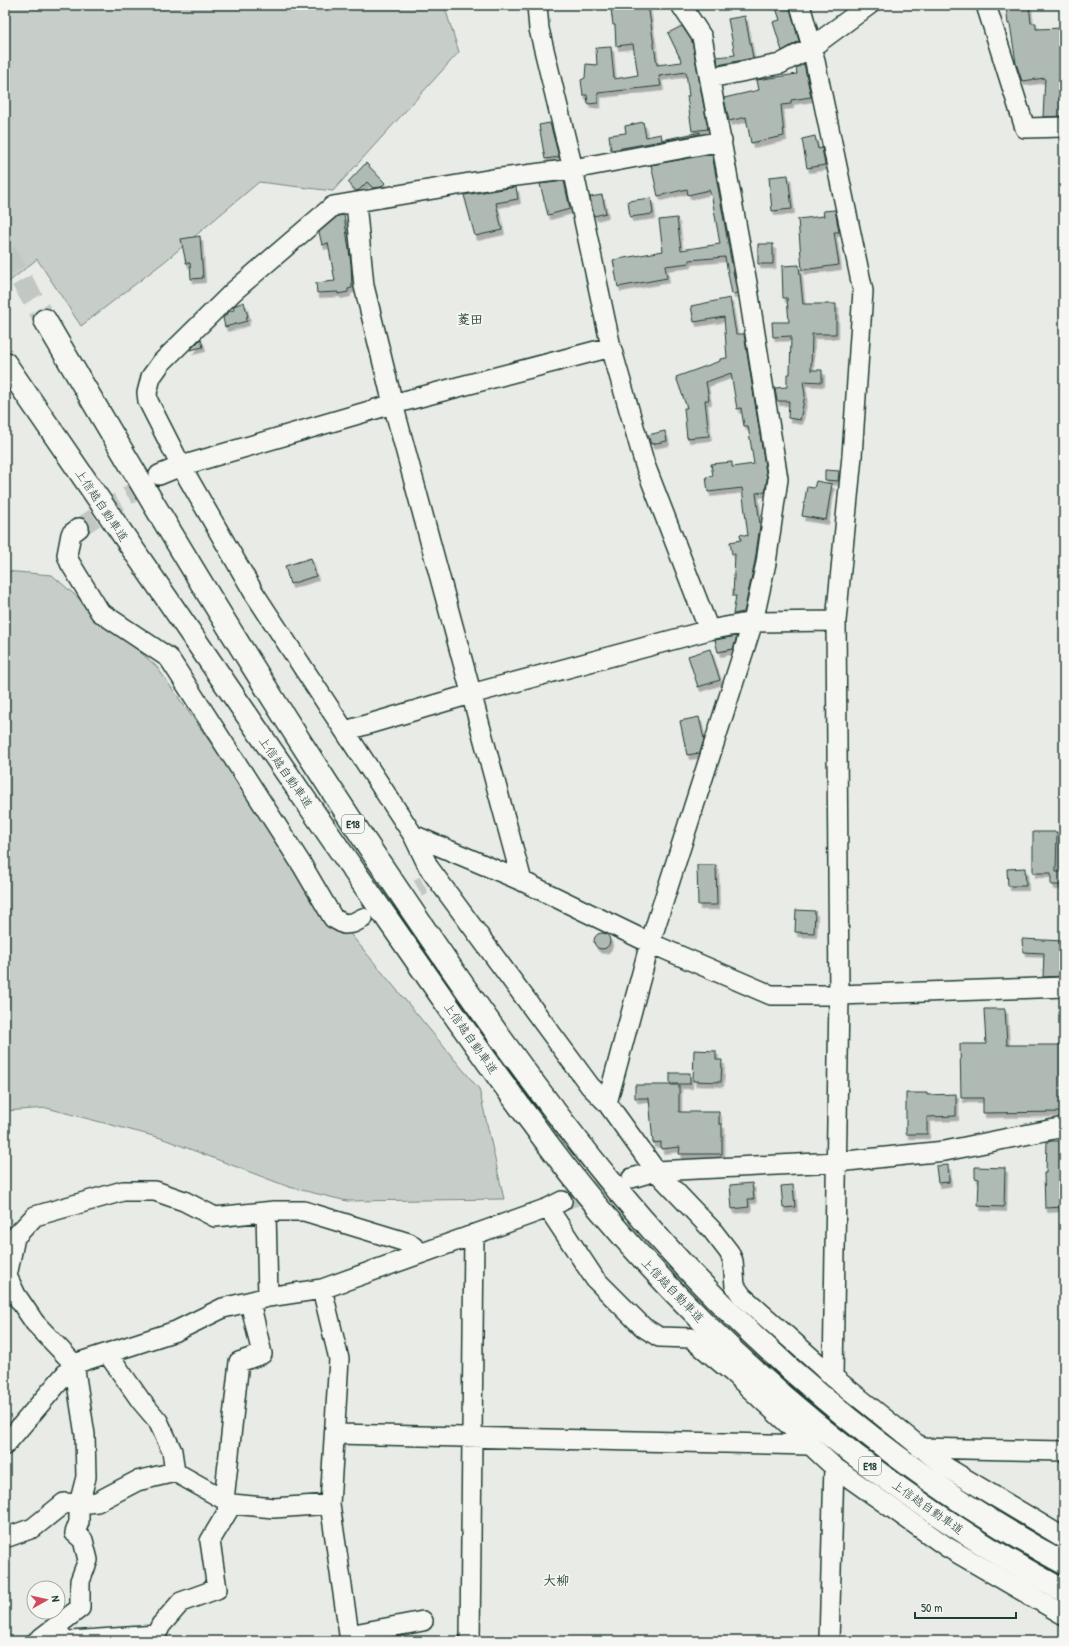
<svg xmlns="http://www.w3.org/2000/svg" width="1069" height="1646" font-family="'Patrick Hand','Klee One',sans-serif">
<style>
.green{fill:#c7cec9;stroke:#73867e}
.building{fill:#b0bab5;stroke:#1f3d34;filter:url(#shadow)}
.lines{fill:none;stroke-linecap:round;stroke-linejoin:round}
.minor-tunnel{stroke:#c1c8c3;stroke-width:19;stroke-dasharray:19 10;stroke-linecap:butt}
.highway-tunnel{stroke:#c1c8c3;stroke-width:22;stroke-dasharray:22 11;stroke-linecap:butt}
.minor-casing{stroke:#1f3d34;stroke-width:22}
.highway-casing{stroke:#1f3d34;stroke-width:25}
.minor{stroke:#f6f6f2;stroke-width:19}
.highway{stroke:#f6f6f2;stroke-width:22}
.labels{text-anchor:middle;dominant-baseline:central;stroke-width:3.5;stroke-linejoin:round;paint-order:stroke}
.shield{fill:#f6f6f2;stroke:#60746d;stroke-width:1}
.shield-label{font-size:11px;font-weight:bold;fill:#1f3d34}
.street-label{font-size:12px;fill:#1f3d34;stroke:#f6f6f2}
.neighbourhood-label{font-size:13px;font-weight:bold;fill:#1f3d34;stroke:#f6f6f2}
</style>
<defs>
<filter id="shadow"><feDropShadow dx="2.5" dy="4.5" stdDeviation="0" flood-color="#0004"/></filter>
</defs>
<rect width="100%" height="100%" fill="#e9ebe7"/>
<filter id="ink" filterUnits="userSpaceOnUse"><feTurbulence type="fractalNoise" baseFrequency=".025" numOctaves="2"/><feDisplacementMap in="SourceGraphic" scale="8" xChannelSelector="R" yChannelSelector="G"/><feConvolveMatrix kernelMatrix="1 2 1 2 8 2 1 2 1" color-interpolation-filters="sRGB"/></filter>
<g filter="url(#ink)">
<!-- green -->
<path class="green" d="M 5,5 L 444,5 L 459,52 L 333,191 L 259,182 L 164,262 L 81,326 L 37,259 L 5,285 Z
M 5,571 L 52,575 L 156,666 L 323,901 L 479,1089 L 504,1199 L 347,1201 L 289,1187 L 161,1138 L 47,1108 L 5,1111 Z"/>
<!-- building -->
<path class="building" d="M 648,5 L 657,65 L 682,62 L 668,33 L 682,26 L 692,41 L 708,129 L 692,131 L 687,96 L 689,96 L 686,72 L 659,76 L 661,86 L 598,93 L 598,103 L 588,104 L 587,95 L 583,95 L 581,80 L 585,78 L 586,64 L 597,65 L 596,48 L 611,47 L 614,79 L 638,75 L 633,44 L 616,46 L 615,25 L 613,25 L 611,9 Z
M 775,5 L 789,5 L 799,41 L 782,51 L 773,22 L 780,20 Z
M 1006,5 L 1029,5 L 1031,23 L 1036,23 L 1036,29 L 1064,28 L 1063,56 L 1064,116 L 1043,117 L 1045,78 L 1022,81 L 1016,63 L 1010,24 L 1008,24 Z
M 745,16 L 753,58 L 718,65 L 717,57 L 735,55 L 728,19 Z
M 804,64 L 811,97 L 791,100 L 791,104 L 781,105 L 784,136 L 751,143 L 746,117 L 729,121 L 724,98 L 759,90 L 757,80 L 797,74 L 796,68 Z
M 643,122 L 646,137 L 661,134 L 662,140 L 700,132 L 700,134 L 611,150 L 609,135 L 626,133 L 625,126 Z
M 550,123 L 559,157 L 545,159 L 539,125 Z
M 815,136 L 818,149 L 822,148 L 825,165 L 807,168 L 802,139 Z
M 712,154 L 737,293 L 732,294 L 725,257 L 689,260 L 689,263 L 665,266 L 667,278 L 618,287 L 613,260 L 663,251 L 659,220 L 677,218 L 681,250 L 720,244 L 712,198 L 709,190 L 688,195 L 687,189 L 658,196 L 651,165 Z
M 366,163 L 385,183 L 381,187 L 373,188 L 367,182 L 359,190 L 356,191 L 348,182 Z
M 788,175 L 792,209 L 772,211 L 769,177 Z
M 564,181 L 570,209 L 548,215 L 540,184 Z
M 516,187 L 518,199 L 496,203 L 502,230 L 475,236 L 464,195 Z
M 602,195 L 606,213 L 594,216 L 590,197 Z
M 651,198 L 653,214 L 630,217 L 628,201 Z
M 835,210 L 839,232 L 834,232 L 839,265 L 802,270 L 798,219 L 824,216 L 823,211 Z
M 344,215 L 351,264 L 352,288 L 348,289 L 348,292 L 338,294 L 338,292 L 317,293 L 316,283 L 335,281 L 328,243 L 322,245 L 319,232 L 338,216 Z
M 200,236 L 203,278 L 191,279 L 190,263 L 186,263 L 181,239 Z
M 758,244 L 773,244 L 773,264 L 758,264 Z
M 799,265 L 803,304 L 836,304 L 836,334 L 812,334 L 811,370 L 822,370 L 822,382 L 803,381 L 805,395 L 800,420 L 788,418 L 789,401 L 777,401 L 775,388 L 787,387 L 787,374 L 790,374 L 791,336 L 773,337 L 772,322 L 789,322 L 787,298 L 783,298 L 782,266 Z
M 730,298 L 736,334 L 744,334 L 767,479 L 765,492 L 756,493 L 760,525 L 755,561 L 744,612 L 733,614 L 736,596 L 733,596 L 735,554 L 732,554 L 730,542 L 741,540 L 740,534 L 748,536 L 742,488 L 708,492 L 706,477 L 713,476 L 711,464 L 732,462 L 732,467 L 754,464 L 748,426 L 744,426 L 741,408 L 737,409 L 731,373 L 706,382 L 709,400 L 705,400 L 709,436 L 687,438 L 684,408 L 687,408 L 676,377 L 720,361 L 720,359 L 727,358 L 724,317 L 694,322 L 691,306 Z
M 244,302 L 248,317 L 246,317 L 247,321 L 225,327 L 223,318 L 230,311 L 234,310 L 233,307 L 236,305 Z
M 201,339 L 203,347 L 190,350 Z
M 665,431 L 667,441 L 651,444 L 648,435 Z
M 825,470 L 839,471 L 838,481 L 825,480 Z
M 816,481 L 832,484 L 826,520 L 802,516 L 807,487 L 814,488 Z
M 311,558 L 316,576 L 290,584 L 285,566 Z
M 737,636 L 733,649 L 718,652 L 715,640 Z
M 710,649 L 720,680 L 698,687 L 688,656 Z
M 699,717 L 704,739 L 700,753 L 687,755 L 680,721 Z
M 1033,832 L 1057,832 L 1056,872 L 1064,872 L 1064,885 L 1051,885 L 1051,873 L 1033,873 Z
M 697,865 L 716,865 L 717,905 L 698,905 Z
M 1025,868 L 1026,886 L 1008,886 L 1007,869 Z
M 796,910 L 815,911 L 814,933 L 795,932 Z
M594 941a8 8 0 1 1 16 0a8 8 0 1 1-16 0Z
M 1022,939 L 1064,941 L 1064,976 L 1043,977 L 1044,953 L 1023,952 Z
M 984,1009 L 1005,1009 L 1007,1045 L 1064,1045 L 1064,1112 L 983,1113 L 983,1098 L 961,1098 L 960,1044 L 986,1044 Z
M 694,1050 L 716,1051 L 716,1060 L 722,1060 L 721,1082 L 693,1081 Z
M 670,1073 L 690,1073 L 690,1084 L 670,1084 Z
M 635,1085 L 679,1085 L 679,1112 L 719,1112 L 719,1124 L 722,1124 L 722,1154 L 679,1154 L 680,1147 L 661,1149 L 661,1142 L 653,1143 L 649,1098 L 635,1098 Z
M 906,1093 L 927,1093 L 927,1095 L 956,1094 L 956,1116 L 927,1117 L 927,1134 L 906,1134 Z
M 1052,1141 L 1064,1141 L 1064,1207 L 1045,1208 L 1044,1173 L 1046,1173 L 1047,1142 Z
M 948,1165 L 949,1182 L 938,1183 L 936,1166 Z
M 975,1167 L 1005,1168 L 1004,1207 L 978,1206 L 979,1179 L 975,1178 Z
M 752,1183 L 754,1199 L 748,1199 L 749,1207 L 732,1209 L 730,1185 Z
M 793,1185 L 795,1207 L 783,1208 L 781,1186 Z"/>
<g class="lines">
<!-- minor-tunnel -->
<path class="minor-tunnel" d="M 79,528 L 156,477
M 367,916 L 424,885
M 562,1201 L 627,1180"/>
<!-- highway-tunnel -->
<path class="highway-tunnel" d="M 5,252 L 45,320"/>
<!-- minor casing -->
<g class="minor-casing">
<path id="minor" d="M 537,5 L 539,29 L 573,169 L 611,347 L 645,465 L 709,630
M 800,5 L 812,47 L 863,291 L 852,456 L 836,621 L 839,995 L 833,1377
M 986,5 L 1025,128 L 1064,127
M 710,78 L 780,64 L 812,47 L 869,5
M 722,141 L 573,169 L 493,179 L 333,206 L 234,291 L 161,363 L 151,377 L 147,393 L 148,401 L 181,466 L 254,593 L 413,835 L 429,868 L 590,1086 L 607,1103 L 656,1171 L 712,1230 L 729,1252 L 733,1261 L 735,1286 L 742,1296 L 833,1377 L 944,1466 L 1064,1538
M 356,203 L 364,286 L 393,404 L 522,881
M 159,475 L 181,466 L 393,404 L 611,347
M 79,528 L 71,534 L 67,555 L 70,563 L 100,612 L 169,658 L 302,865 L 333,918 L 344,924 L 353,923 L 363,918
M 345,731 L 471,694 L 709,630 L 753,622 L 836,621
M 413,835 L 522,881 L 650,943 L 771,995 L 839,995 L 1064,987
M 607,1103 L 650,943 L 753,622 L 766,563 L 778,479 L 747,283 L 702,37 L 681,5
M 632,1178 L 656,1171 L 837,1162 L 945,1151 L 1064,1127
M 548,1208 L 595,1279 L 643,1327 L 659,1337 L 691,1338 L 733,1373 L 834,1467 L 947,1547 L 1064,1615
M 266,1212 L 268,1297
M 322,1289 L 339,1359 L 330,1504 L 350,1641
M 108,1354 L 141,1401 L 158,1421 L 172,1451 L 175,1472
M 336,1434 L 809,1445
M 5,1445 L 74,1364 L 176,1331 L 223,1308 L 268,1297 L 322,1289 L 548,1208 L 562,1201
M 920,1448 L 1064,1451
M 224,1500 L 239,1362 L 262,1354 L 250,1302
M 5,1538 L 33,1528 L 64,1503 L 79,1504 L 97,1502 L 137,1481 L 175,1472 L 232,1504 L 274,1508 L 330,1504
M 156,1635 L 161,1625 L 181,1602 L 217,1589 L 210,1541 L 232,1504
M 349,1635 L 423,1621
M 37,1641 L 54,1628
M 66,1641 L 54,1628 L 80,1608 L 80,1581 L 88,1560 L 83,1540 L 75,1533 L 79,1522 L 79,1504 L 86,1477 L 85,1435 L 74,1364 L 35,1323 L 16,1295 L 7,1276 L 15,1237 L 35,1216 L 123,1191 L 155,1191 L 184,1201 L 215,1217 L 274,1211 L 304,1211 L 409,1243 L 421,1253
M 71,1641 L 156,1635 L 156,1641
M 470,1641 L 474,1234
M 829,1641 L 834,1467"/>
</g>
<!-- highway casing -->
<g class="highway-casing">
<path id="highway" d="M 45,320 C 158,513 272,705 398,890 C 468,994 540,1097 620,1193 C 741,1338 897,1474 1064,1563
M 5,363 C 117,526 229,689 341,852 C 401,938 459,1024 521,1108 C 547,1143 573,1179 602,1212 C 731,1365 887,1496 1064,1591"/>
</g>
<!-- minor -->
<use href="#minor" class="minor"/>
<!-- highway -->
<use href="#highway" class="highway"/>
</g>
</g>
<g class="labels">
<!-- shield labels -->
<g class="shield">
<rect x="342" y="815" width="22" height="18" rx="3"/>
<rect x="859" y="1457" width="22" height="18" rx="3"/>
</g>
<g class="shield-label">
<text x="353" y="824">E18</text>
<text x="870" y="1466">E18</text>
</g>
<!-- street labels -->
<g class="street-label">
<text transform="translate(102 505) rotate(56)">上信越自動車道</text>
<text transform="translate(286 772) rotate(55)">上信越自動車道</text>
<text transform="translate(471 1038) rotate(55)">上信越自動車道</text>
<text transform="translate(673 1290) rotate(46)">上信越自動車道</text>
<text transform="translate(928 1507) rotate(35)">上信越自動車道</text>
</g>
<!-- neighbourhood labels -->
<g class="neighbourhood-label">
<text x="470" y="319">菱田</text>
<text x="556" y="1580">大柳</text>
</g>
</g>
<!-- margin -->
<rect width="1069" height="1646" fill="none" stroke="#f6f6f2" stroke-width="20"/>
<rect x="10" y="10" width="1049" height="1626" fill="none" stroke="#1f3d34" stroke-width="1.5" filter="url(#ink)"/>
<!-- north arrow -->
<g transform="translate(46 1600) rotate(82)"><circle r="19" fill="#f6f6f2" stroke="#a0aca6"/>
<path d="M0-3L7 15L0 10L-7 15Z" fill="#d1495b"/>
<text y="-6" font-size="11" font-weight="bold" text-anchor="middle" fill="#1f3d34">N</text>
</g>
<!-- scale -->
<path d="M915 1612v6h101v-6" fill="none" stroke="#1f3d34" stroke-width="2"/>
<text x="921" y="1612" font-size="12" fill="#1f3d34" stroke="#f6f6f2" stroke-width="3" paint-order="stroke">50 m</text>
</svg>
